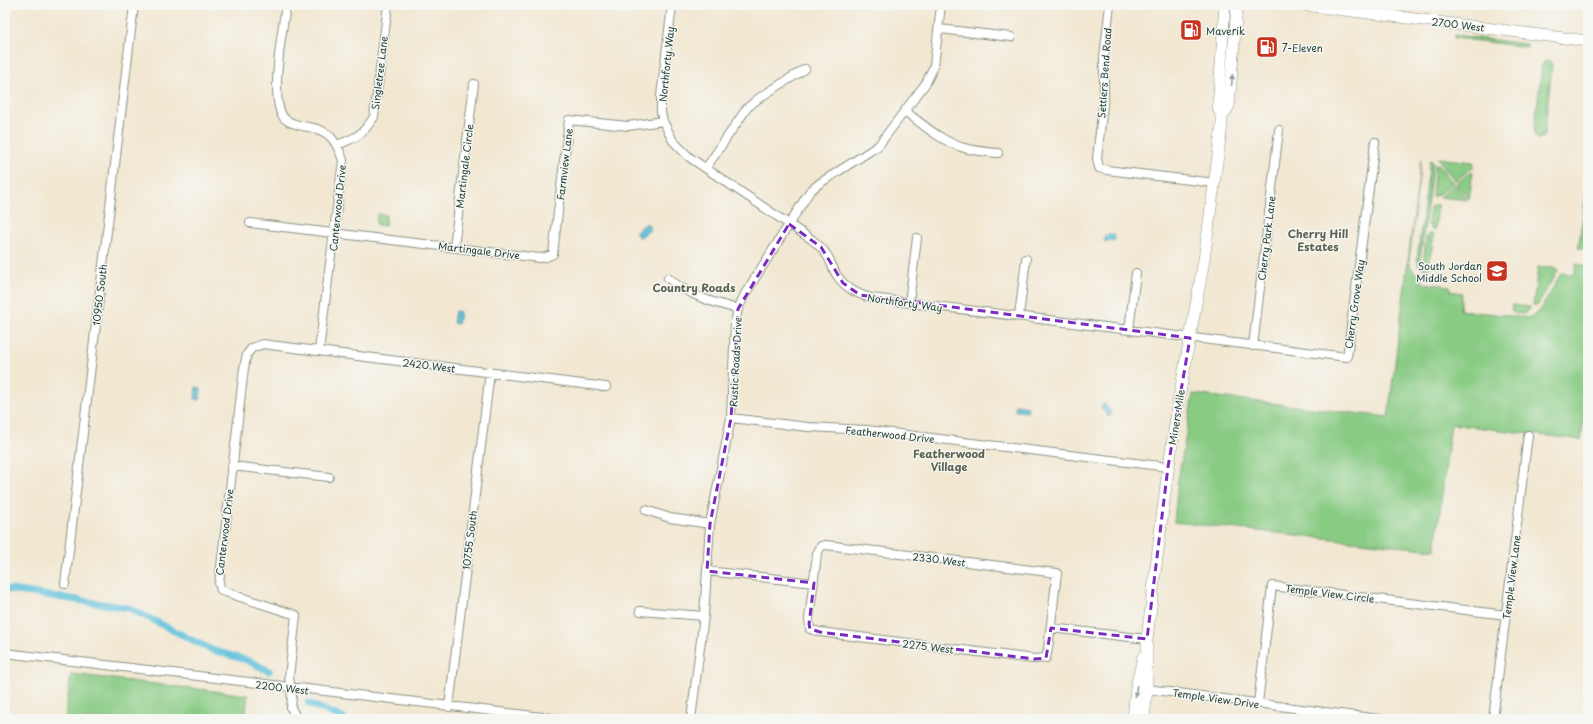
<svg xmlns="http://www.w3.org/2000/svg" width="1593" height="724" font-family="'Playpen Sans',sans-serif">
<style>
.green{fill:#88cb83;stroke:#54845c}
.water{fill:#5cc0da;stroke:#3e7e87}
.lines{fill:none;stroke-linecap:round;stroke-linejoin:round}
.canal{stroke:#5cc0da;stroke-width:7}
.minor-casing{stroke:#889282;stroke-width:10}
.major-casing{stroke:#889282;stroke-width:12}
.minor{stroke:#fff;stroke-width:8}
.major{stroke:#fff;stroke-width:11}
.oneway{fill:#8f9e9a}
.marked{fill:none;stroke:#7b2cbf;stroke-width:3;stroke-dasharray:8 5;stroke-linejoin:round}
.labels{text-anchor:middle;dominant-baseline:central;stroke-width:3;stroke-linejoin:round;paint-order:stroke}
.street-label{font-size:10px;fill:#1f3d34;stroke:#f6f6f2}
.poi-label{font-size:10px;fill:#1f3d34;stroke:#f6f6f2;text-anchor:start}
.neighbourhood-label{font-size:11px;font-weight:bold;fill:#5c6350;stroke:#f6f6f2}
</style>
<rect width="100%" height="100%" fill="#f6f6f2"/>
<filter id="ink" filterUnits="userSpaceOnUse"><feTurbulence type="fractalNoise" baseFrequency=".025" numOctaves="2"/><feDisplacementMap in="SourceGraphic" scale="8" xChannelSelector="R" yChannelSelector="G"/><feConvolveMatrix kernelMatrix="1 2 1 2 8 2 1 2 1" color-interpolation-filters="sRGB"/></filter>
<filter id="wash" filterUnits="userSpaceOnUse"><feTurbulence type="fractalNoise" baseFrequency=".012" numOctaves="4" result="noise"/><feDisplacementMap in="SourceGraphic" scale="16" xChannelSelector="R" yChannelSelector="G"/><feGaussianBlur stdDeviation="0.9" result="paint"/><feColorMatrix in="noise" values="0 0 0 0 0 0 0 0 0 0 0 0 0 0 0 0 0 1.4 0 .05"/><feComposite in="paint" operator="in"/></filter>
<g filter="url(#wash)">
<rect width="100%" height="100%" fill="#f2e7d1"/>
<!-- green -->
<path class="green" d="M 1454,35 L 1527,44 L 1527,47 L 1454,38 Z
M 1548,60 L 1551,62 L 1552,66 L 1544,135 L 1542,138 L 1538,139 L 1534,134 L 1542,64 L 1545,61 Z
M 1438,158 L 1473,162 L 1474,163 L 1473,167 L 1455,181 L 1438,159 Z
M 1421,159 L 1409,261 C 1411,270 1415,273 1423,277 L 1422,283 L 1450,286 L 1450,291 L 1462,293 L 1460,310 L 1529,318 C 1541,315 1554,285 1561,273 L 1574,275 L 1576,264 L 1588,266 L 1588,382 L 1581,440 L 1451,424 L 1435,550 L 1174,522 L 1178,480 L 1193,394 L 1388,417 Z
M 1430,160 L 1432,161 L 1433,163 L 1419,266 L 1417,260 Z
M 1438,164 L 1453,183 L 1436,196 L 1432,196 L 1435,165 Z
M 1472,171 L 1473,172 L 1469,199 L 1456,183 Z
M 1588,181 L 1588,250 L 1578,248 Z
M 1455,184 L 1467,200 L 1439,197 Z
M 1434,205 L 1438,205 L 1435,230 L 1431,229 L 1428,224 L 1430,208 Z
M 377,214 L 386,215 L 385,226 L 376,225 Z
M 1430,234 L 1434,234 L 1429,269 L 1423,269 L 1423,267 L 1426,236 Z
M 1538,267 L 1557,268 L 1558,270 L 1537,306 L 1533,305 Z
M 1512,305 L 1530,307 L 1530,309 L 1524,314 L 1514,313 L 1511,310 Z
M 71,674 L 248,695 L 245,719 L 65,719 Z"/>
<!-- water -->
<path class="water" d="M 647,223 L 651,229 L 639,238 L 635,232 Z
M 1114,234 L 1115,240 L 1105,242 L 1104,236 Z
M 455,311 L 460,312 L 458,324 L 453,323 Z
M 196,387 L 201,388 L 200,400 L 195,399 Z
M 1105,404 L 1112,414 L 1108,417 L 1101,406 Z
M 1016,405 L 1028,407 L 1027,412 L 1015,411 Z"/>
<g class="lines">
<!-- canal -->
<path class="canal" d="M 5,589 L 129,608 L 212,650 L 249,661 L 269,671
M 308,703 L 345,719"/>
</g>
</g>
<g filter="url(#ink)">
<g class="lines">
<!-- minor casing -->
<g class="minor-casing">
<path id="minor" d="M 286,5 C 283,28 268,104 285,119 C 291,124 301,126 308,127 C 330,130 336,141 343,160 L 319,351
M 672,5 L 661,96 L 661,112 L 663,121 L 673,141 L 689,157 L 811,239 C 818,244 824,250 828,257 C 831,262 833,269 836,274 C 844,287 856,294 871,298 L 1347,357 L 1375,142
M 1110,5 L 1104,57 L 1104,96 L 1097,158 L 1099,168 L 1107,170 L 1215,183
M 939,29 L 1011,37
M 905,111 C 922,124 940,140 961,147 C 973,151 986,152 998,153
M 337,145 C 358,137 362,135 374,117 L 388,5
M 706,168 L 747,108 L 759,98 L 805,69
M 250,223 L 540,258 L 546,257 L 553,254 L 569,120 L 628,126 L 663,121
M 454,247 L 474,84
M 668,278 C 690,296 711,302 738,309
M 909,303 L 917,238
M 1019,316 L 1026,259
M 1129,330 L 1136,273
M 1253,346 L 1279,130
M 731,418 L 808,427 L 867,430 L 1168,467
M 232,466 L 329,477
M 646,510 L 670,518 L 710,524
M 826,545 L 1057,573 L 1048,649 L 1046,658 L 1034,659 L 820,632 L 810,629 L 809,619 L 817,554 L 821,546 Z
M 707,571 L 814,583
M 65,584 L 134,5
M 640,611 L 704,616
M 1051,628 L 1147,639
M 5,653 L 559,719
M 1147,689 L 1379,719
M 1258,703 L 1272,586 L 1506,615
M 449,707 L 490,372
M 297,719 L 291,708 L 292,697 L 289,677 L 296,615 L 228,593 L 221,590 L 219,584 L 244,368 L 247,354 L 252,348 L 263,344 L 278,346 L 606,387
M 691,719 L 704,616 L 710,524 L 731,418 L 735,323 L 738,309 L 745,294 L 810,191 L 820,183 L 878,146 L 926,83 L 934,66 L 941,5
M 1493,719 L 1528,435"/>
</g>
<!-- major casing -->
<g class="major-casing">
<path id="major" d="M 1305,5 L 1588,41
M 1222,117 L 1229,106 L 1237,5
M 1133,719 L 1136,687 L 1143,657
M 1144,719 L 1147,689 L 1147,639 L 1166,485 L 1178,404 L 1204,260 L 1222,125 L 1222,117 L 1218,108 L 1225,5"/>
</g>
<!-- minor -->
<use href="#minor" class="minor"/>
<!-- major -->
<use href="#major" class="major"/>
</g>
<!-- one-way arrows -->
<defs><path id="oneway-solid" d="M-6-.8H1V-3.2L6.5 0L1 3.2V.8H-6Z"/></defs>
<g class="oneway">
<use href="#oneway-solid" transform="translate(1232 80) rotate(-86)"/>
<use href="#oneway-solid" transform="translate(1136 691) rotate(97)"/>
</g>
</g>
<!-- marked area -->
<path class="marked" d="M 789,224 L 821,247 L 843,283 L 860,295 L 1190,338 L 1168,467 L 1147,639 L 1051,628 L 1046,658 L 1034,659 L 820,632 L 810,629 L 809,624 L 814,583 L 707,571 L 710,524 L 731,418 L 738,309 Z"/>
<!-- icons -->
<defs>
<g id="fuel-square" transform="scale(1.15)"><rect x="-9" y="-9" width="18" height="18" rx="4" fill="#c8321e" stroke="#f6f6f2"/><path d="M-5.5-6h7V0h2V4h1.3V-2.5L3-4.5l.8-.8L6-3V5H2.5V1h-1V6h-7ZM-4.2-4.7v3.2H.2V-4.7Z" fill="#fff"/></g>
<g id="school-square" transform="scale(1.15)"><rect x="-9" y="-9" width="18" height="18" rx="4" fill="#c8321e" stroke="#f6f6f2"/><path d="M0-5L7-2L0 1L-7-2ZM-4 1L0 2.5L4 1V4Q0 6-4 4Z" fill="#fff"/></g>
</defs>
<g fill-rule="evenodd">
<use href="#fuel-square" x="1191" y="30"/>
<use href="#fuel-square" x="1267" y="47"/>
<use href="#school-square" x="1497" y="271"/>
</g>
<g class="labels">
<!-- street labels -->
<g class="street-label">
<text transform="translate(1458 24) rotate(7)">2700 West</text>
<text transform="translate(666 64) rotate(-84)">Northforty Way</text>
<text transform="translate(379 73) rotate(-83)">Singletree Lane</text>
<text transform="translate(1104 73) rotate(-86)">Settlers Bend Road</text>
<text transform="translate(564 164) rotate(-83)">Farmview Lane</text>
<text transform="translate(464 166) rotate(-83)">Martingale Circle</text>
<text transform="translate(337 208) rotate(-84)">Canterwood Drive</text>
<text transform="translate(1266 238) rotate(-83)">Cherry Park Lane</text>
<text transform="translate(479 250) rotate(7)">Martingale Drive</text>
<text transform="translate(99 295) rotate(-83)">10950 South</text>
<text transform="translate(905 302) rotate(8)">Northforty Way</text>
<text transform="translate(1354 304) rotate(-82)">Cherry Grove Way</text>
<text transform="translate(735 362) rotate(-87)">Rustic Roads Drive</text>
<text transform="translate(429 365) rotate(7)">2420 West</text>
<text transform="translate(1176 417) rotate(-81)">Miners Mile</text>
<text transform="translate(890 434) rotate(6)">Featherwood Drive</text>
<text transform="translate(224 532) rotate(-83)">Canterwood Drive</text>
<text transform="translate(469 540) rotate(-83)">10755 South</text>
<text transform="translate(939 559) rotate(7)">2330 West</text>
<text transform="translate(1511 577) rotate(-83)">Temple View Lane</text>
<text transform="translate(1330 593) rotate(7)">Temple View Circle</text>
<text transform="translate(928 646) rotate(7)">2275 West</text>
<text transform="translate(282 687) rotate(7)">2200 West</text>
<text transform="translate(1216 698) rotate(8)">Temple View Drive</text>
</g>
<!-- poi labels -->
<g class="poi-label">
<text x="1206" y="30">Maverik</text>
<text x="1282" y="47">7-Eleven</text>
<text x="1482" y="265" text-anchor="end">South Jordan<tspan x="1482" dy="12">Middle School</tspan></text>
</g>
<!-- neighbourhood labels -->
<g class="neighbourhood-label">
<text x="1318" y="233">Cherry Hill<tspan x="1318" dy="13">Estates</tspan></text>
<text x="694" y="287">Country Roads</text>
<text x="949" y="453">Featherwood<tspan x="949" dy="13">Village</tspan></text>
</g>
</g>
<!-- margin -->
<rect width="1593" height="724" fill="none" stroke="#f6f6f2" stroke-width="20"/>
</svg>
